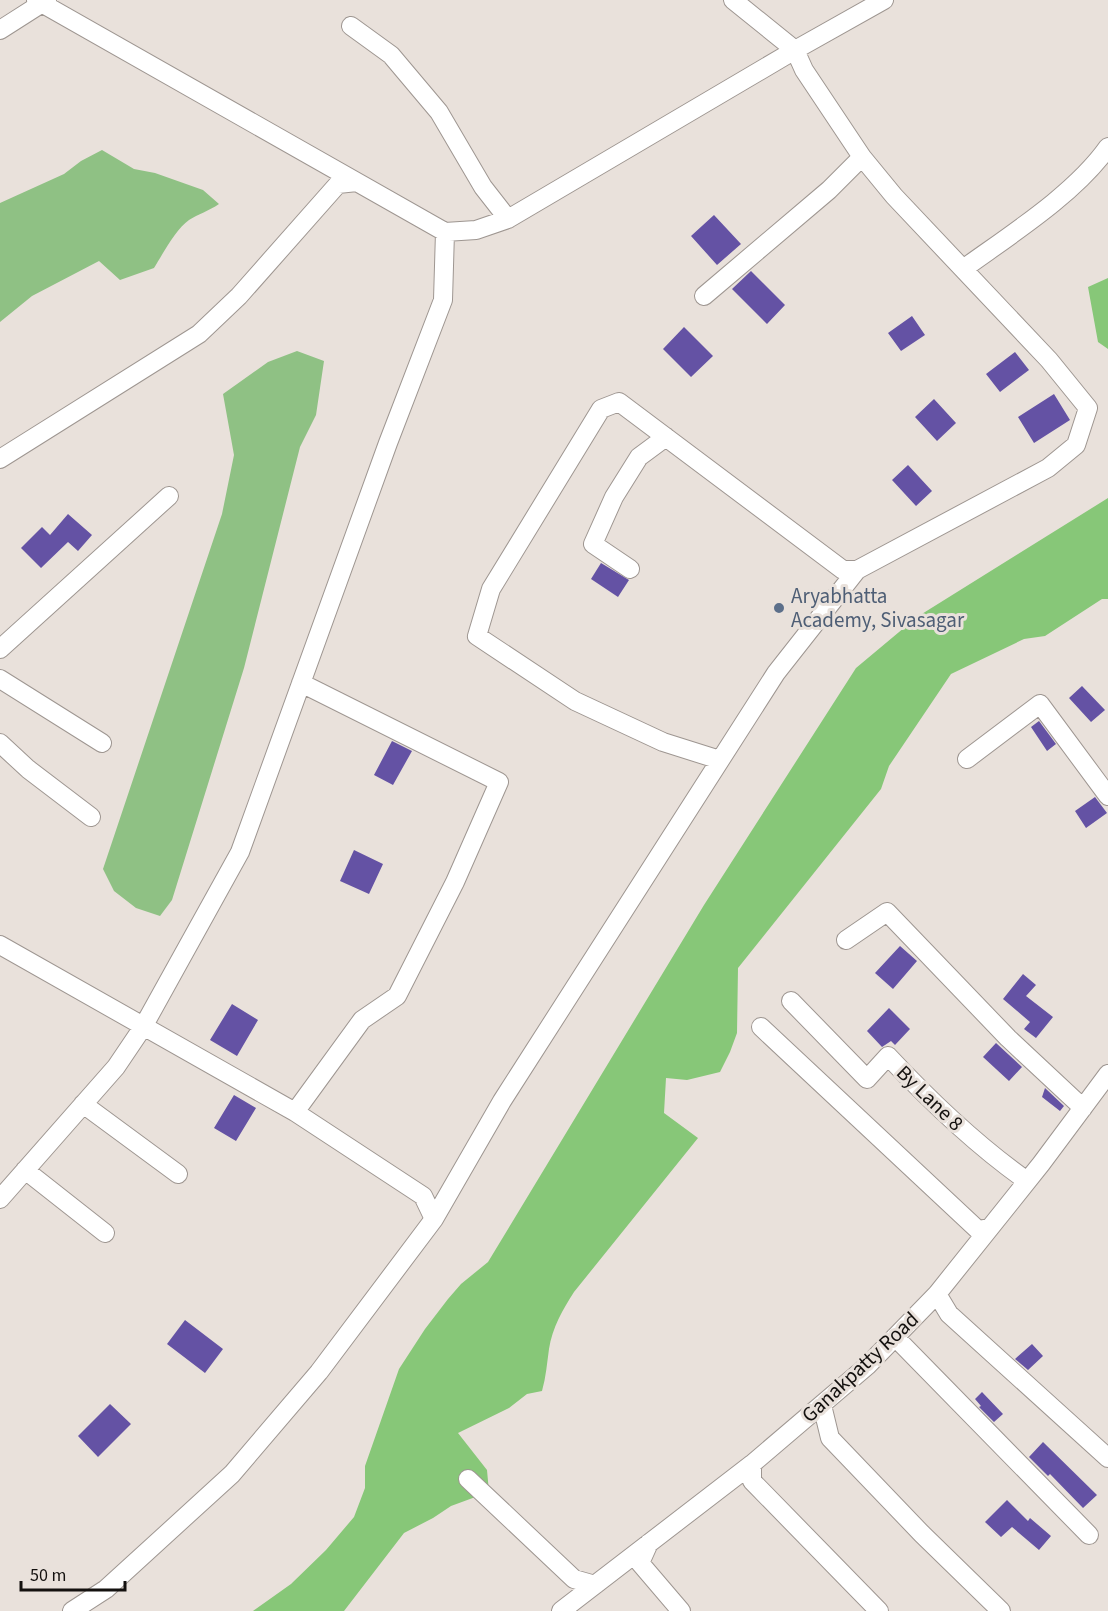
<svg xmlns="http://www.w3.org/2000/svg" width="1108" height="1611" font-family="'Source Sans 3',sans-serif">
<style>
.green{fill:#8fc184}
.forest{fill:#87c778}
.building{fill:#6452a4}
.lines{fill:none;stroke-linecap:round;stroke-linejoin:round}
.minor-casing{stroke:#9e9691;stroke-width:20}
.minor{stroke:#fff;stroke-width:18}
.service-dot{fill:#5c6f8a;stroke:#e9e1db;stroke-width:2}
.labels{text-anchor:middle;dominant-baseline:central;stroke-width:6;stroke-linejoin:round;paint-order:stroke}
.service-label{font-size:21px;fill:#4e5e75;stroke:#e9e1db;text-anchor:start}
.street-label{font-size:21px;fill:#14110f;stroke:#e9e1db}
</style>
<rect width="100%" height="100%" fill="#e9e1db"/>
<!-- green -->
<path class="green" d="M 102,150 L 134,169 L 155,173 L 203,190 L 219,204 C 209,211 198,214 189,220 C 176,229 162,255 154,268 L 120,280 L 99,261 L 32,296 L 0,322 L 0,203 L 64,174 L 81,161 Z
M 297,351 L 324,361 L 316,415 L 300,447 L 244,668 L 172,900 L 160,916 L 136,908 L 114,891 L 103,869 L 222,514 L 234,455 L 223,394 L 268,362 Z"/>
<!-- forest -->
<path class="forest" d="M 1108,278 L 1108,349 L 1098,342 L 1088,287 Z
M 1108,498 L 1108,599 L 1102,599 L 1045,636 L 1024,639 L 951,674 L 889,766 L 881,789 L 738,968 L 737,1033 L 730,1052 L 720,1072 L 687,1080 L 666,1078 L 664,1113 L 698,1138 L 574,1292 C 563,1309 552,1328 549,1349 C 547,1363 546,1377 542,1391 L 527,1394 L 509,1408 L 458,1433 L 487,1470 L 489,1492 L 451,1506 L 433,1518 L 404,1533 L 344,1611 L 253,1611 L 291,1584 L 326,1550 L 354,1517 L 365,1488 L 365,1466 L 399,1369 L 425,1329 L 448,1299 L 461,1284 L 488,1262 L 704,905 L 856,668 L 917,617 Z"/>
<!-- building -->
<path class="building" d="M 714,215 L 741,244 L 717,265 L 691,236 Z
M 751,271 L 785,305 L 767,324 L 732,289 Z
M 912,316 L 925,335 L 901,351 L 888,333 Z
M 684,327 L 713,356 L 691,377 L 663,349 Z
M 1015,352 L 1029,370 L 1000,392 L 986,374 Z
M 1054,394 L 1070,420 L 1034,443 L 1018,417 Z
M 934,399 L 956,423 L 937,441 L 915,417 Z
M 908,465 L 932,491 L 916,506 L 892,480 Z
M 68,514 L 92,535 L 78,551 L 68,542 L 41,568 L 21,548 L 42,527 L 50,535 Z
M 601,563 L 629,580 L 618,597 L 591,579 Z
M 1082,686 L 1105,710 L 1091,722 L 1069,698 Z
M 1039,721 L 1056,744 L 1047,751 L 1031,727 Z
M 392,741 L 412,751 L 393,785 L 374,775 Z
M 1095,797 L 1107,813 L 1086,828 L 1075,811 Z
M 354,850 L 383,864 L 369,894 L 340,881 Z
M 900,946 L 917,961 L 893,989 L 875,973 Z
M 1023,974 L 1036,985 L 1026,996 L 1053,1017 L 1036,1038 L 1024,1029 L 1030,1022 L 1003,999 Z
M 232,1004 L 258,1020 L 237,1056 L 210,1040 Z
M 889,1008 L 910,1029 L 895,1045 L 891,1041 L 882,1047 L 867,1031 Z
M 996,1043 L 1022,1067 L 1009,1081 L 983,1057 Z
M 1045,1088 L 1064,1106 L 1060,1111 L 1042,1097 Z
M 234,1095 L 256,1108 L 236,1141 L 214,1128 Z
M 185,1320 L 223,1349 L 205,1373 L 167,1344 Z
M 1032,1344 L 1043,1356 L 1028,1370 L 1015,1359 Z
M 982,1392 L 1003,1414 L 994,1422 L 979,1407 L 981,1406 L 975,1399 Z
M 110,1404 L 131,1424 L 98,1457 L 78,1436 Z
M 1043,1442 L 1097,1495 L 1083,1508 L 1050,1474 L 1048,1476 L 1029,1457 Z
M 1007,1500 L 1028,1521 L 1030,1518 L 1051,1536 L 1039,1550 L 1012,1527 L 1001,1537 L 985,1522 Z"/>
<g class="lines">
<!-- minor casing -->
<g class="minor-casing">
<path id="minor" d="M 36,0 L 445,232 L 476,230 L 508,219 L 795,50 L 884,0
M 351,26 L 391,55 L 439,112 L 483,187 L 508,219
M 0,30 L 47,0
M 963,269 C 1010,235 1075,194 1108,147
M 704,296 L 829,190 L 862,157
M 0,459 L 199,334 L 239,296 L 338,184 L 357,182
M 630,569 L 593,544 L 614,497 L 639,457 L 666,437
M 0,649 L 169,496
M 0,679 L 102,743
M 0,743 L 28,769 L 91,817
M 967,759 L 1040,704 L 1108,796
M 720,760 L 663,742 L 575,701 L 477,636 L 491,589 L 601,409 L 619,402 L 843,570 L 857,570
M 846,940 L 887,912 L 1008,1038 L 1083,1108
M 0,945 L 295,1112 L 423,1196 L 434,1219
M 791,1001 L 867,1079 L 888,1056 C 931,1102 976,1145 1027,1181
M 761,1027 L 978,1230 L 989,1228
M 83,1104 L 178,1174
M 295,1112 L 362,1020 L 397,996 L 455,882 L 499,782 L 301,683
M 25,1170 L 105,1233
M 0,1199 L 116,1067 L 143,1027 L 240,852 L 388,443 L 443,300 L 445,232
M 937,1294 L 949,1314 L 1108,1458
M 895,1337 L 1089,1535
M 822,1405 L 830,1438 L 922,1534 L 1001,1611
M 752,1464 L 752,1481 L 879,1611
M 468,1479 L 574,1579 L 595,1585
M 649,1543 L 640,1563 L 681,1611
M 72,1611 L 106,1589 L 232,1474 L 319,1372 L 434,1219 L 502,1101 L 776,673 L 857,570 L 1048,468 L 1076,445 L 1088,408 L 1049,360 L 894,196 L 862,157 L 804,70 L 795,50 L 733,0
M 561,1611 L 752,1464 L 867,1366 L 937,1294 L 1041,1164 L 1108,1074"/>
</g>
<!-- minor -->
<use href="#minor" class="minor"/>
</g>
<!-- markers -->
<circle class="service-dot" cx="779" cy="608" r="6"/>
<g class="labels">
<!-- service labels -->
<g class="service-label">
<text x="791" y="596">Aryabhatta<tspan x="791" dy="24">Academy, Sivasagar</tspan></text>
</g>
<!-- street labels -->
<g class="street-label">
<text transform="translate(930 1098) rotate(44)">By Lane 8</text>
<text transform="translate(860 1367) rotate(-43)">Ganakpatty Road</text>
</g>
</g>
<!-- scale -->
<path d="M21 1581v9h104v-9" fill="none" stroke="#14110f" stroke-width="3"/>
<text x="30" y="1581" font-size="18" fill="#14110f" stroke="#e9e1db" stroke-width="4.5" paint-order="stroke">50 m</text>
</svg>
